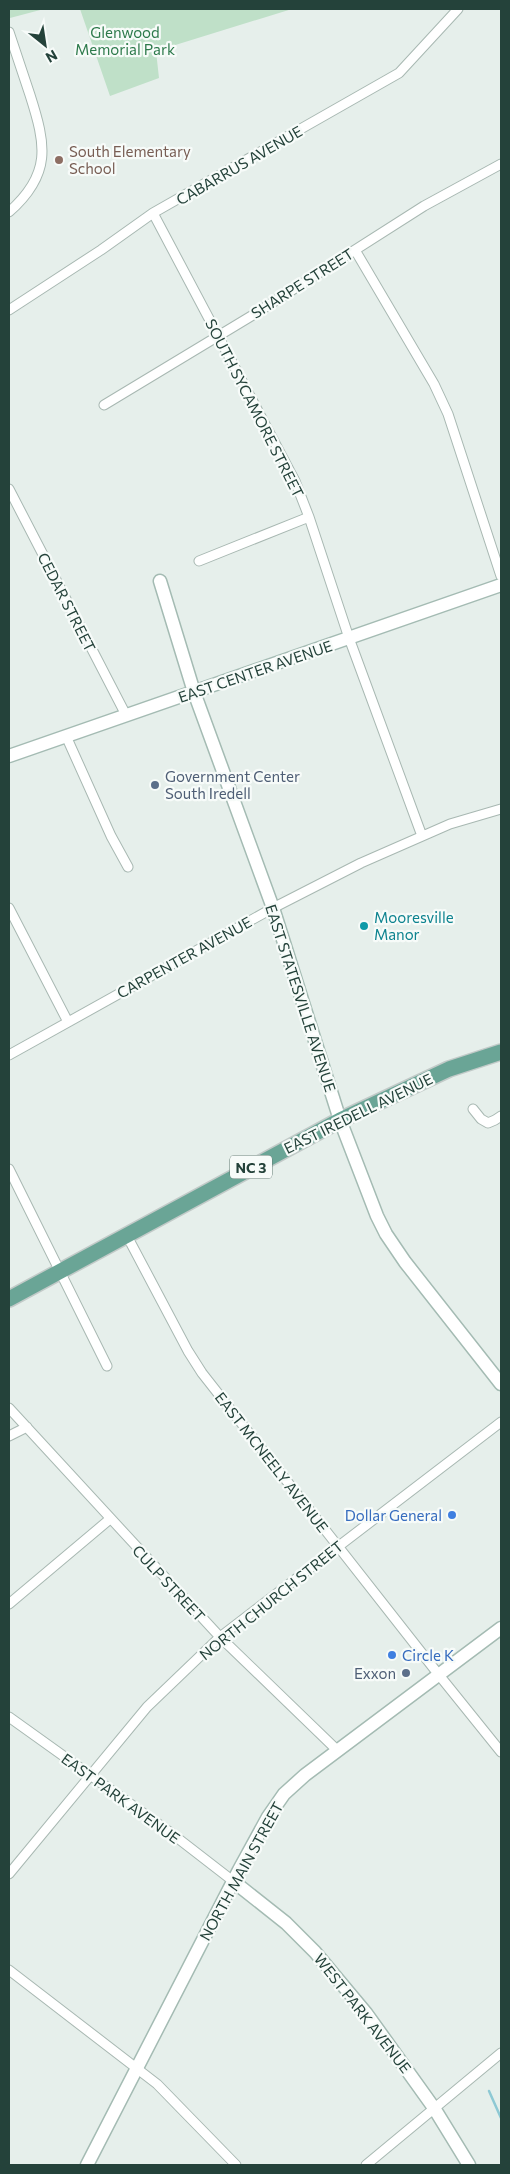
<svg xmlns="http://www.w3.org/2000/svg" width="510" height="2174" font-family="Commissioner,sans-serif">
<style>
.green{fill:#bfe0c8}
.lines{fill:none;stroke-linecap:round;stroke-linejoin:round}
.stream{stroke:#8ec9d4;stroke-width:2.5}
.street-casing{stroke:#a8b8b2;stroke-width:11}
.secondary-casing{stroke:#a4bbb3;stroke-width:15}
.primary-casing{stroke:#c2cac8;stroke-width:18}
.street{stroke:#fff;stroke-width:9}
.secondary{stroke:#fff;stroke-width:12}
.primary{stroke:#6aa596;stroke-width:15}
.education-dot{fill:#8d6e63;stroke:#f7fbf9;stroke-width:2}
.service-dot{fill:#5c6f8a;stroke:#f7fbf9;stroke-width:2}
.culture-dot{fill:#0f9aa8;stroke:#f7fbf9;stroke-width:2}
.shop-dot{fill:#3f7fe0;stroke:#f7fbf9;stroke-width:2}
.labels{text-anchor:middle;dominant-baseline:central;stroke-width:4.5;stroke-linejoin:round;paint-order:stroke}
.shield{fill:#f7fbf9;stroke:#637a73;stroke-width:1}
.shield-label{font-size:14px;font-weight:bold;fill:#24423a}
.park-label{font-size:15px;fill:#2d7a4b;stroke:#f7fbf9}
.education-label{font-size:15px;fill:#785e54;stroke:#f7fbf9;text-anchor:start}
.street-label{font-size:15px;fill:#24423a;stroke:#f7fbf9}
.service-label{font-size:15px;fill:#4e5e75;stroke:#f7fbf9;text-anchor:start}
.culture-label{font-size:15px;fill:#0d838f;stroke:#f7fbf9;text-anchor:start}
.shop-label{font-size:15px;fill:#366cbe;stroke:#f7fbf9;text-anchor:end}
</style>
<rect width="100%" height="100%" fill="#e6efeb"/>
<!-- green -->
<path class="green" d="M 9,9 L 44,9 L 10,18 Z
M 80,9 L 292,9 L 156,51 L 159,78 L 110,96 Z"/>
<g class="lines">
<!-- stream -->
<path class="stream" d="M 489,2091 L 501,2118"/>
<!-- street casing -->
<g class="street-casing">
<path id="street" d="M 9,32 C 16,53 23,74 30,95 C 46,145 52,174 9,212
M 153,213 L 295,481 L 309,517 L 349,638 L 422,836
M 355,250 L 434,384 L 448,414 L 501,576
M 9,310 L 101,250 L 153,213 L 399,73 L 458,9
M 104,405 L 253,315 L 424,206 L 501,164
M 9,489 L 126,715
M 199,561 L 309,517
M 66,736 L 111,836 L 128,867
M 9,908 L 68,1022
M 9,1055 L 273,908 L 361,863 L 450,824 L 501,809
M 473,1109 L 481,1119 L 488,1123 L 495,1120 L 501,1116
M 9,1169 L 107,1366
M 126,1234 L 188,1351 L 202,1373 L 439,1675 L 501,1752
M 9,1408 L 220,1637 L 338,1751
M 9,1436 L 27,1427
M 9,1604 L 110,1519
M 9,1717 L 171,1833 L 233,1881
M 9,1874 L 147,1707 L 220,1637 L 501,1422
M 9,1970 L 157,2084 L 236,2165
M 366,2165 L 501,2053"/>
</g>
<!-- secondary casing -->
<g class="secondary-casing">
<path id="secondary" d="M 160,581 L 194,692 L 273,908 L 340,1120 L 377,1216 L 386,1234 L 405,1262 L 501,1384
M 9,756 L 501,585
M 233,1881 L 286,1923 L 315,1952 L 366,2013 L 434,2108 L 469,2165
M 87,2165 L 239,1870 L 268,1817 L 284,1794 L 305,1775 L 501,1628"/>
</g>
<!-- primary casing -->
<g class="primary-casing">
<path id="primary" d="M 9,1299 L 340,1120 L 449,1069 L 501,1052"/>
</g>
<!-- street -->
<use href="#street" class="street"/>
<!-- secondary -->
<use href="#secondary" class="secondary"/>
<!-- primary -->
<use href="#primary" class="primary"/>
</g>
<!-- markers -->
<circle class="education-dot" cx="59" cy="160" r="5"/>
<g class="service-dot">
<circle cx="155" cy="785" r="5"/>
<circle cx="406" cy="1673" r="5"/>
</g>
<circle class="culture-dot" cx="364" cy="926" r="5"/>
<g class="shop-dot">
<circle cx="452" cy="1515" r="5"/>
<circle cx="392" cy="1655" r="5"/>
</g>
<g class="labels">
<!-- shield labels -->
<rect class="shield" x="230" y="1155.5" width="42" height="23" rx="4"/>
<g class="shield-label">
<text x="251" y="1167">NC 3</text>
</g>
<!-- park labels -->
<g class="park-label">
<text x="125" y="32">Glenwood<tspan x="125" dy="17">Memorial Park</tspan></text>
</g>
<!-- education labels -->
<g class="education-label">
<text x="69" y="151">South Elementary<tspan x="69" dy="17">School</tspan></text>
</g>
<!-- street labels -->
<g class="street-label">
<text transform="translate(239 165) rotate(-30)">CABARRUS AVENUE</text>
<text transform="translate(302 283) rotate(-32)">SHARPE STREET</text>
<text transform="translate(255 408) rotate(63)">SOUTH SYCAMORE STREET</text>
<text transform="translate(67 602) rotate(63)">CEDAR STREET</text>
<text transform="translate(255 671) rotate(-19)">EAST CENTER AVENUE</text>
<text transform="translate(184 957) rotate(-29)">CARPENTER AVENUE</text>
<text transform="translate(301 998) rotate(72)">EAST STATESVILLE AVENUE</text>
<text transform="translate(358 1113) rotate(-26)">EAST IREDELL AVENUE</text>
<text transform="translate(272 1462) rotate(52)">EAST MCNEELY AVENUE</text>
<text transform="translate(169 1583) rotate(47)">CULP STREET</text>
<text transform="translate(271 1600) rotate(-39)">NORTH CHURCH STREET</text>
<text transform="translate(121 1798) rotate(36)">EAST PARK AVENUE</text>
<text transform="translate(241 1871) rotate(-61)">NORTH MAIN STREET</text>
<text transform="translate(363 2013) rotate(52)">WEST PARK AVENUE</text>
</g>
<!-- service labels -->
<g class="service-label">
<text x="165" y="776">Government Center<tspan x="165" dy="17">South Iredell</tspan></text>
<text x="396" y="1673" text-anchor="end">Exxon</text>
</g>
<!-- culture labels -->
<g class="culture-label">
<text x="374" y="917">Mooresville<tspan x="374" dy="17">Manor</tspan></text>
</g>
<!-- shop labels -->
<g class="shop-label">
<text x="442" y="1515">Dollar General</text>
<text x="402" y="1655" text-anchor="start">Circle K</text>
</g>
</g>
<!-- border -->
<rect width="510" height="2174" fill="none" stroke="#24423a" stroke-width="20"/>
<!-- north arrow -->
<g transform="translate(45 45) rotate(150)" stroke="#f7fbf9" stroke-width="4" paint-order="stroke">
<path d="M0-4L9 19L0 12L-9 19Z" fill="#24423a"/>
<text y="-8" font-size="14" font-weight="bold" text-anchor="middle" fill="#24423a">N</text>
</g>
</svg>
